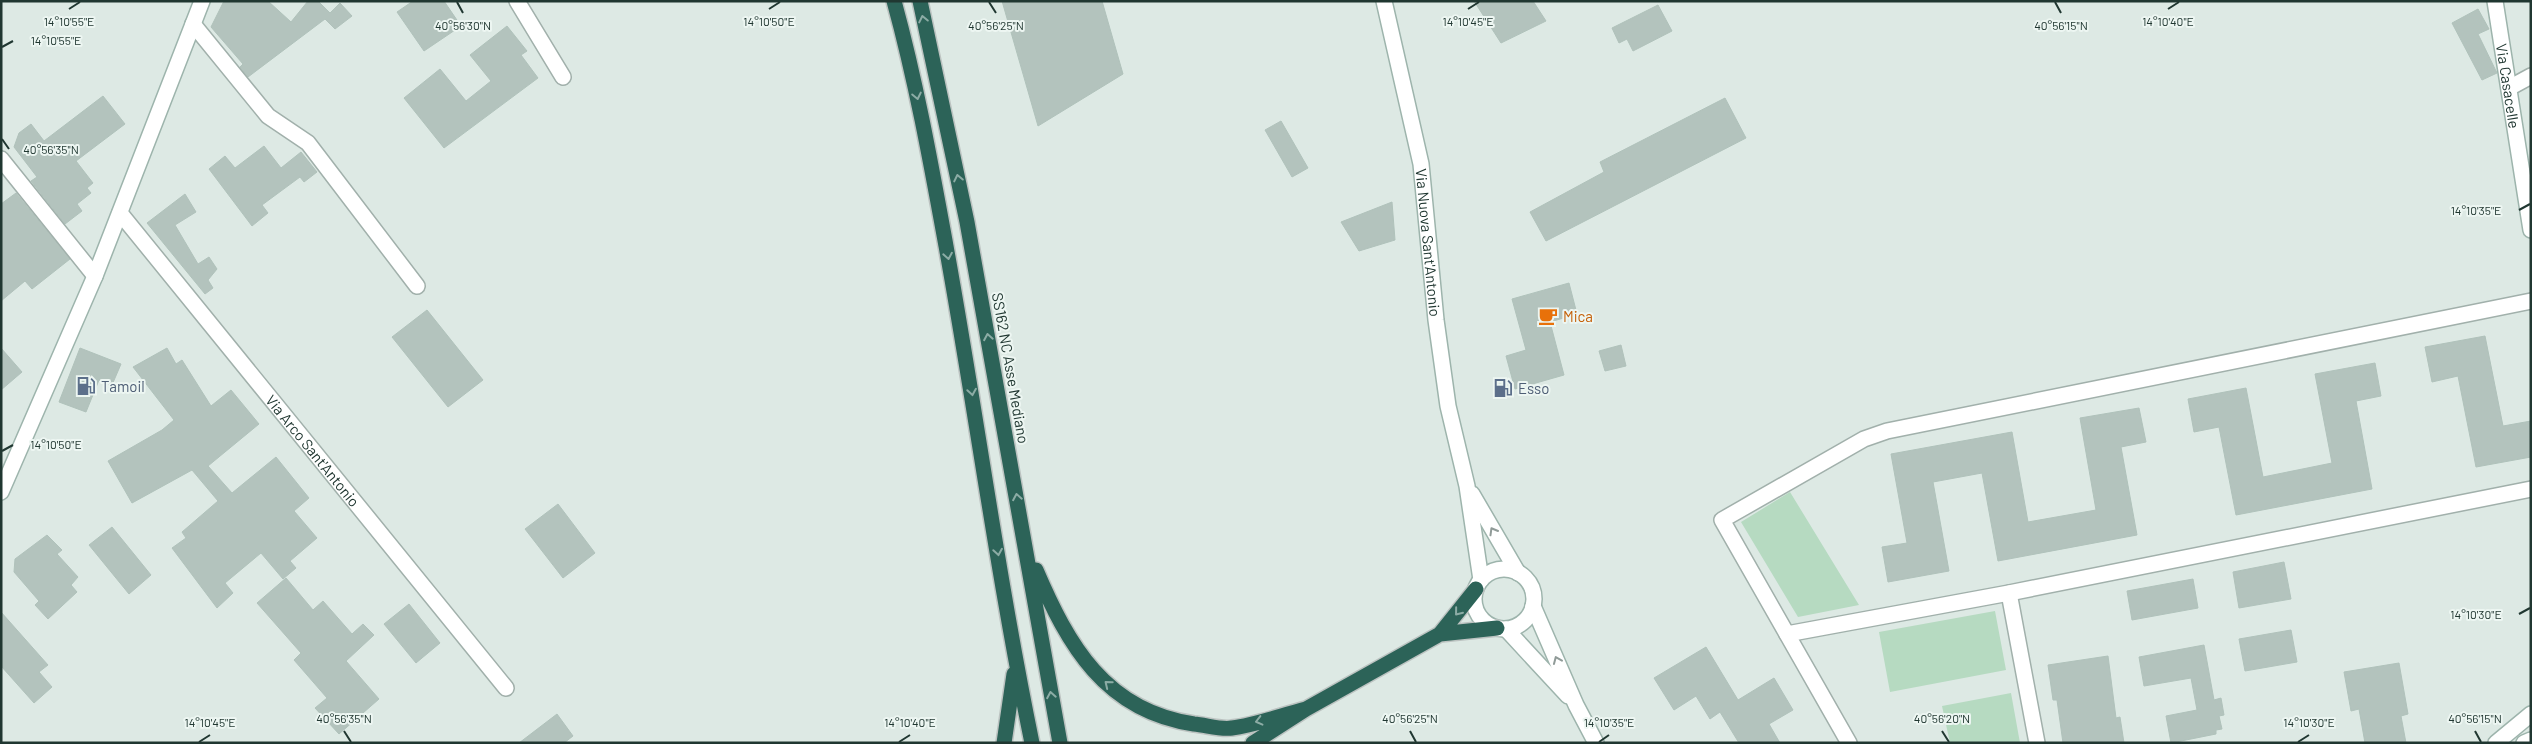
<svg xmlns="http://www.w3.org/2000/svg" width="2532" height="744" font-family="Barlow,sans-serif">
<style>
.green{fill:#b6dac1}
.building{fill:#b3c3bd;stroke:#b0c2bb}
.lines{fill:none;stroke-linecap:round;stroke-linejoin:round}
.street-casing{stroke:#a1b0ab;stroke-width:18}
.secondary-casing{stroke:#9db4ac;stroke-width:18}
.highway-casing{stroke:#bcc3c1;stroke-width:18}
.street{stroke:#fff;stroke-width:15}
.secondary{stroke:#fff;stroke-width:15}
.highway{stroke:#2c6358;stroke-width:15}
.oneway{stroke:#8caca5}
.oneway2{stroke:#909b98}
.ticks{fill:none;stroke:#203731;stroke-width:2}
.labels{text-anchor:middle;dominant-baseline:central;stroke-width:4;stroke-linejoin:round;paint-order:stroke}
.street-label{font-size:15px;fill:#203731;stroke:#edf6f2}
.food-label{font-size:15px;fill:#c56008;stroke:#edf6f2;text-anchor:start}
.service-label{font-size:15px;fill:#4e5e75;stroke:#edf6f2;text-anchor:start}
.ticks-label{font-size:12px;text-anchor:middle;fill:#203731;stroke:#edf6f2;stroke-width:4;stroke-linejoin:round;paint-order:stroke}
</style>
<rect width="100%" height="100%" fill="#dde9e4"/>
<!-- green -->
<path class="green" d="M 1790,492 L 1859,605 L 1798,617 L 1741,522 Z
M 1995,611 L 2006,670 L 1890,692 L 1879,632 Z
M 2011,693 L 2020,743 L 1950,743 L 1942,706 Z"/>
<!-- building -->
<path class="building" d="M 224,1 L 268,1 L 291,22 L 308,1 L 318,1 L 330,13 L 340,3 L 352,16 L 335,29 L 325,19 L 248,77 L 240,67 L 243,64 L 211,27 Z
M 413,1 L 444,1 L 461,26 L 424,51 L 397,12 Z
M 1002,1 L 1102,1 L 1123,74 L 1038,126 Z
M 1474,1 L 1533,1 L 1546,21 L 1501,43 Z
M 1658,5 L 1672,31 L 1633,51 L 1627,39 L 1619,43 L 1612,28 Z
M 2478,9 L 2489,29 L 2478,34 L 2497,73 L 2482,80 L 2452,23 Z
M 507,26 L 527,51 L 521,55 L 538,78 L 444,148 L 404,98 L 440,69 L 466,101 L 491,81 L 470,55 Z
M 103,96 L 125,124 L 76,161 L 93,183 L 87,188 L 91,193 L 77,204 L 82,211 L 65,224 L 31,181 L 37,177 L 14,147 L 19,133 L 31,124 L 44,141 Z
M 1725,98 L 1746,138 L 1546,241 L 1530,212 L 1604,172 L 1600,162 Z
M 1281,121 L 1308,168 L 1292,177 L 1265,130 Z
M 264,146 L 281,168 L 301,152 L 317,172 L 304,182 L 300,177 L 262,205 L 268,213 L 252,226 L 209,169 L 225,156 L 235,168 Z
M 16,193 L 70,259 L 32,289 L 25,281 L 1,301 L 1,204 Z
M 185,194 L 196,212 L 175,225 L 198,264 L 209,257 L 217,269 L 208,280 L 213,288 L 205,294 L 147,223 Z
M 1392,202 L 1395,240 L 1359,251 L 1341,222 Z
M 1569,283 L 1577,314 L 1550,322 L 1564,375 L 1515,389 L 1506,356 L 1526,350 L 1512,299 Z
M 427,310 L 483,380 L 448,407 L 392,337 Z
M 2485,336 L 2503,426 L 2531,421 L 2531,457 L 2476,467 L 2458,376 L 2432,382 L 2425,347 Z
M 1621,345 L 1626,366 L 1605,371 L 1599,351 Z
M 1,348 L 22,372 L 1,390 Z
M 80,348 L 121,364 L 112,385 L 99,380 L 86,412 L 59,402 Z
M 167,348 L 176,364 L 182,360 L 211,406 L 231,390 L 259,424 L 208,466 L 232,493 L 276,457 L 309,498 L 294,511 L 317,538 L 290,561 L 296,568 L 283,579 L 261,553 L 225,583 L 233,593 L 217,608 L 172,548 L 186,538 L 182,532 L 218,501 L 192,470 L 132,503 L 108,461 L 162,430 L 174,420 L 133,367 Z
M 2375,363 L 2381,396 L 2356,401 L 2372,489 L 2236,515 L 2219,427 L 2194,432 L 2188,399 L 2246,388 L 2263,477 L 2332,463 L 2315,374 Z
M 2139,408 L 2146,442 L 2121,447 L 2137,535 L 1998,561 L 1982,473 L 1933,482 L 1949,571 L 1888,582 L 1882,547 L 1907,543 L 1891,454 L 2012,432 L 2028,522 L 2096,510 L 2080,418 Z
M 558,504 L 595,553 L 563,578 L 525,529 Z
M 112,527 L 151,575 L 129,594 L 89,545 Z
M 47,535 L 62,550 L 57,554 L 78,577 L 71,585 L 77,592 L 48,619 L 35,605 L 39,601 L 14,572 L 15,559 Z
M 2284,562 L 2291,599 L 2239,608 L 2233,572 Z
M 286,578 L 313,610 L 323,601 L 352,634 L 363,624 L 374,635 L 346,661 L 379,699 L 339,734 L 315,708 L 327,698 L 294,660 L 301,653 L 257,603 Z
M 2193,579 L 2198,608 L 2132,620 L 2127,591 Z
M 409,604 L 440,643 L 416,663 L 384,624 Z
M 1,612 L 48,665 L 39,672 L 52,687 L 34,703 L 1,666 Z
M 2291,630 L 2297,662 L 2245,671 L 2239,639 Z
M 2204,645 L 2214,700 L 2221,698 L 2224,715 L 2219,716 L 2222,729 L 2216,730 L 2216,734 L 2171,743 L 2166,716 L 2197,710 L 2191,678 L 2144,686 L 2139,657 Z
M 1706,647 L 1738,700 L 1774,678 L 1793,710 L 1769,724 L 1780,743 L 1739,743 L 1720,712 L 1710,719 L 1696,696 L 1674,710 L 1654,678 Z
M 2108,656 L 2116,718 L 2120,717 L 2124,743 L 2063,743 L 2057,700 L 2053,700 L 2048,665 Z
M 2399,663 L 2408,714 L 2401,716 L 2406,743 L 2365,743 L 2359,709 L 2351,711 L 2344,672 Z
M 557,714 L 573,736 L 564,743 L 519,743 Z"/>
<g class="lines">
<!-- street casing -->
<g class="street-casing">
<g id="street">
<path d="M 517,1 L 563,77"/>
<path d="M 193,24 L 268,116 L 308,143 L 417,286"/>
<path d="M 2509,88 L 2531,76"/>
<path d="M 1,159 L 95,276"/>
<path id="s1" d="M 120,213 L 506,688"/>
<path d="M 2009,593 L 2037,743"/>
<path d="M 1787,634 L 2009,593 L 2531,489"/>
<path d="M 1849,743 L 1722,520 L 1864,439 L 1887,431 L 2531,301"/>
</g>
</g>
<!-- secondary casing -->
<g class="secondary-casing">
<g id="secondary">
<path id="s2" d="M 1384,1 L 1421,164 L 1436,320 L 1448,406 L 1467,486 L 1481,580"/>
<path id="s3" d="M 2495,1 L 2531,230"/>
<path d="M 1,492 L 95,276 L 202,1"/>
<path d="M 1472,494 L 1518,573"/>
<circle cx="1504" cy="599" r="30"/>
<path d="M 1533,606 L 1576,705 L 1596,743"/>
<path d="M 1506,629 L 1568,696"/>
<path d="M 2496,743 L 2531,714"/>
<path d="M 2524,743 L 2531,740"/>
</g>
</g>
<!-- highway casing -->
<g class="highway-casing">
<path id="highway" d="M 894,1 C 916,81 931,164 946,246 C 976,411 998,578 1032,743
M 920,1 L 967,222 L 1060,743
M 1036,570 C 1068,645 1105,711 1194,724 C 1206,725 1221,730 1232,728 C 1257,725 1282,715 1306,709
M 1440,634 L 1476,589
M 1004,743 L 1014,674
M 1253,743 L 1306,709 L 1440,634 L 1497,628"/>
</g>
<!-- street -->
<use href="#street" class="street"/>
<!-- secondary -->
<use href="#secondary" class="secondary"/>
<!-- highway -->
<use href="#highway" class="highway"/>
</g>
<!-- one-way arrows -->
<defs><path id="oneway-chevron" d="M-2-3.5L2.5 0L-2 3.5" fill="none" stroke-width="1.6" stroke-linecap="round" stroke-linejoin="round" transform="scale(1.25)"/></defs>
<g class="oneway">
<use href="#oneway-chevron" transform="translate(923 19) rotate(-102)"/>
<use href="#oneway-chevron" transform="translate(917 96) rotate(78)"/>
<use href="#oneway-chevron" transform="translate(958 178) rotate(-102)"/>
<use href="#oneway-chevron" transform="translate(948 256) rotate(80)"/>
<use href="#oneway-chevron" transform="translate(988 337) rotate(-100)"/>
<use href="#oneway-chevron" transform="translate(972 392) rotate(81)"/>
<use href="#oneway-chevron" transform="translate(1017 497) rotate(-100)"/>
<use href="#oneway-chevron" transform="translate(998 552) rotate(81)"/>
<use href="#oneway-chevron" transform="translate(1458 612) rotate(129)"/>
<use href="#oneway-chevron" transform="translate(1108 684) rotate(-141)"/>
<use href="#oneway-chevron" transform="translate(1051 695) rotate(-100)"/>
<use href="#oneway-chevron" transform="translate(1259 721) rotate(166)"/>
</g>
<g class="oneway2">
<use href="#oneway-chevron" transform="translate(1493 531) rotate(-120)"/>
<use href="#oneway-chevron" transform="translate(1557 660) rotate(-113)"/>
</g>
<!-- ticks -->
<path class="ticks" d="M 457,2 L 463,13M 989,2 L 996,13M 2055,2 L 2061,13M 69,9 L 80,2M 769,9 L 780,2M 1468,9 L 1479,2M 2168,9 L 2179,2M 2,47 L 13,41M 2,139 L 9,149M 2519,210 L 2530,204M 2,451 L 13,445M 2519,614 L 2530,608M 344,731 L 351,742M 1410,731 L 1416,742M 1942,731 L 1949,742M 2475,731 L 2481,742M 199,742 L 210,735M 899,742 L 910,735M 1599,742 L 1609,735M 2298,742 L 2309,735"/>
<!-- icons -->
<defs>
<g id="cafe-bare" transform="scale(1.5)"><path d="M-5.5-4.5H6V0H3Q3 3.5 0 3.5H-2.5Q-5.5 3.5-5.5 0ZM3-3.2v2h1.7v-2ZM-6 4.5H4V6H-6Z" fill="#e8710a" stroke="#edf6f2" stroke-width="2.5" paint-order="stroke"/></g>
<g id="fuel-bare" transform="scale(1.5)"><path d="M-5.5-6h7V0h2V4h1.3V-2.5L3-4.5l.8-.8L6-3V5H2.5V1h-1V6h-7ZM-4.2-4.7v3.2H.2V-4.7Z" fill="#5c6f8a" stroke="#edf6f2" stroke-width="2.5" paint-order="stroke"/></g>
</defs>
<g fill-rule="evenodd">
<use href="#cafe-bare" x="1548" y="316"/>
<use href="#fuel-bare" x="86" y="386"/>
<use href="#fuel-bare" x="1503" y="388"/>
</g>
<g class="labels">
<!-- street labels -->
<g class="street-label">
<text stroke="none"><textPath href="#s3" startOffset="86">Via Casacelle</textPath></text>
<text stroke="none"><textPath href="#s2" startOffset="246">Via Nuova Sant'Antonio</textPath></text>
<text transform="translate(1011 368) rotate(80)">SS162 NC Asse Mediano</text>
<text stroke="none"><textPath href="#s1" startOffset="306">Via Arco Sant'Antonio</textPath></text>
</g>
<!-- food labels -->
<g class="food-label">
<text x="1563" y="316">Mica</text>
</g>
<!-- service labels -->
<g class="service-label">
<text x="101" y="386">Tamoil</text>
<text x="1518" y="388">Esso</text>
</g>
</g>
<g class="ticks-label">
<text x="69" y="26">14°10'55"E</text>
<text x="769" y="26">14°10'50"E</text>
<text x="1468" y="26">14°10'45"E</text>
<text x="2168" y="26">14°10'40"E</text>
<text x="463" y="30">40°56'30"N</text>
<text x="996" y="30">40°56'25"N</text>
<text x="2061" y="30">40°56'15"N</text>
<text x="56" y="45">14°10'55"E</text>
<text x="51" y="154">40°56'35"N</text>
<text x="2476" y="215">14°10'35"E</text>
<text x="56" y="449">14°10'50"E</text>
<text x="2476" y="619">14°10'30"E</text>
<text x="344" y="723">40°56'35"N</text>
<text x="1410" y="723">40°56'25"N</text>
<text x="1942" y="723">40°56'20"N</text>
<text x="2475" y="723">40°56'15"N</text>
<text x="210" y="727">14°10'45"E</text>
<text x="910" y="727">14°10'40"E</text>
<text x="1609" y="727">14°10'35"E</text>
<text x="2309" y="727">14°10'30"E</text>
</g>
<!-- border -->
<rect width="2532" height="744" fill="none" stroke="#203731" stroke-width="5"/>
</svg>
